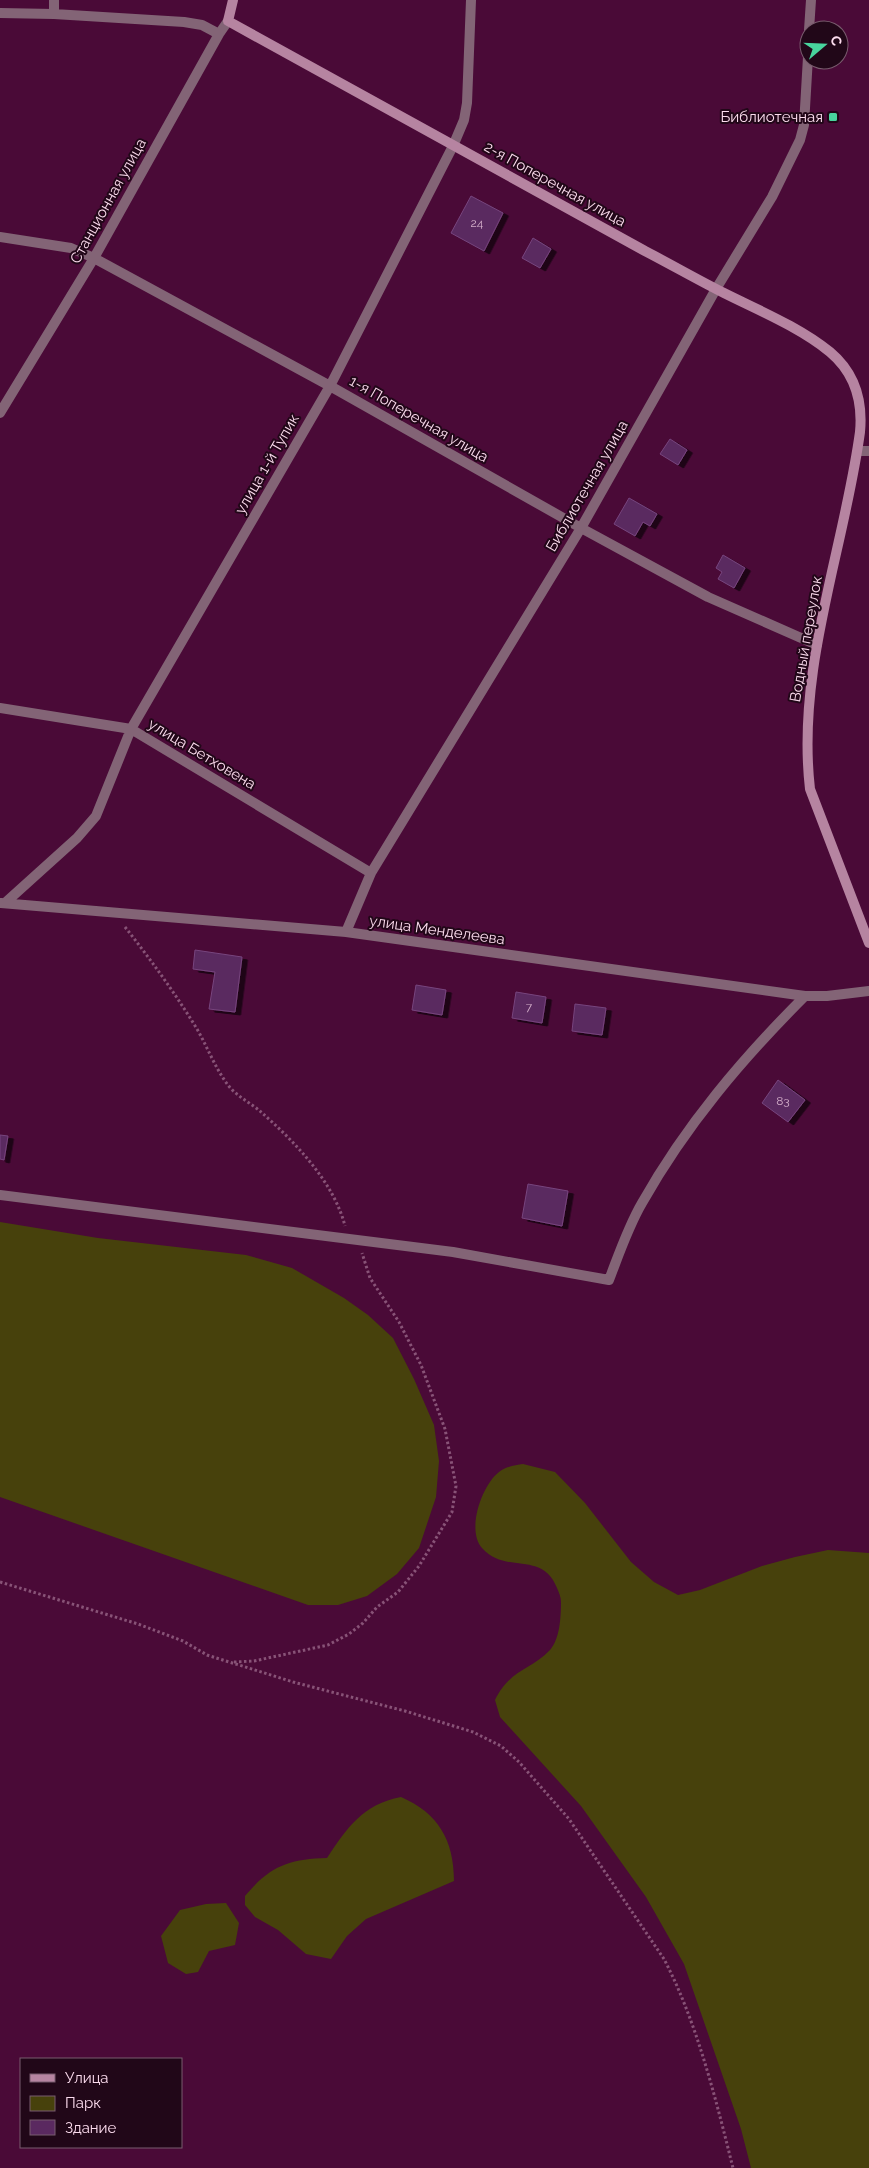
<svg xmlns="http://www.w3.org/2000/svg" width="869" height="2168" font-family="Raleway,sans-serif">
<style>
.green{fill:#47410c}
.building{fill:#5a2960;stroke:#77457e;filter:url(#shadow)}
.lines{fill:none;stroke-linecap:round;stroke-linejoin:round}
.path{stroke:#885377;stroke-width:3;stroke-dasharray:2.5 2.5;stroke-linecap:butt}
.street{stroke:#836476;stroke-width:10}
.secondary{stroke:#b684a1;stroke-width:10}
.poi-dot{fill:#48d49d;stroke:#210718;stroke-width:2}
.labels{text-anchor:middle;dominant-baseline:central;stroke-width:4;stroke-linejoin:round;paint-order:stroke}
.number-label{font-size:12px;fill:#d4afca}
.poi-label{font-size:15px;fill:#fcdcee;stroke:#210718;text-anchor:end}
.street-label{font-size:15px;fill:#fcdcee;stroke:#210718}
</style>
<defs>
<filter id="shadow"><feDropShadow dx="5.5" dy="3" stdDeviation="0" flood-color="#0009"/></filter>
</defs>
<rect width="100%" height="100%" fill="#4a0a37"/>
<!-- green -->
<path class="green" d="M 0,1222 L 98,1238 L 246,1255 L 292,1268 L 344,1298 L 368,1315 L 393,1338 L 414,1379 L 434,1425 L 439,1461 L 436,1497 L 419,1548 L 397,1574 L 367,1596 L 338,1605 L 308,1605 L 0,1497 Z
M 523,1464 L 555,1472 L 585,1503 L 631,1562 L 654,1582 L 678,1595 L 700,1590 L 762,1566 L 795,1557 L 828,1550 L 869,1553 L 869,2168 L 751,2168 L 741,2129 L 684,1964 L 646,1897 L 581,1806 L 500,1717 L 495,1700 C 510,1669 530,1671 550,1650 C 560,1639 561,1616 561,1602 C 561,1597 559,1593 557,1588 C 542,1550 506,1575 482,1548 C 466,1530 482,1485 499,1472 C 505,1467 515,1465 523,1464 Z
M 401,1797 C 438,1813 454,1840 454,1881 L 366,1919 L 347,1936 L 331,1959 L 306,1954 L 278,1930 L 255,1917 L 245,1905 L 245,1896 C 270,1866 289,1859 327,1858 C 347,1828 363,1804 401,1797 Z
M 226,1903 L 239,1923 L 235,1945 L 209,1951 L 198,1972 L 186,1974 L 168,1963 L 161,1936 L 180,1910 L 206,1904 Z"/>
<!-- building -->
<path class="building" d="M 471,196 L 503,213 L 484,251 L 451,233 Z
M 533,238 L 551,249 L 540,268 L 522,258 Z
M 670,439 L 687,450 L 678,465 L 660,454 Z
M 629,498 L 657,514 L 650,526 L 643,522 L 635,536 L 614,524 Z
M 723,555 L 745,568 L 734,588 L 718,579 L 722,572 L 716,568 Z
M 195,950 L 242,957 L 235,1012 L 209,1009 L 215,972 L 193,969 Z
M 416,985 L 446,990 L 442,1015 L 412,1010 Z
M 516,992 L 546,997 L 542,1023 L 512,1018 Z
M 575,1004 L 606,1008 L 602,1035 L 572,1031 Z
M 778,1080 L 805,1100 L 788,1122 L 762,1103 Z
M 0,1135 L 8,1136 L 4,1160 L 0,1159 Z
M 528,1184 L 568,1191 L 562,1226 L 522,1218 Z"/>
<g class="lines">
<!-- path -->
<path class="path" d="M 125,927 C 151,960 175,993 197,1029 C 208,1048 215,1068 228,1085 C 236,1096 251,1103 261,1112 C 294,1141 334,1182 345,1226
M 0,1582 L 138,1624 L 183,1641 L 207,1655 L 293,1682 L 405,1711 L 473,1732 L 501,1746 L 519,1762 L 569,1819 L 664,1959 C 697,2022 716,2100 733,2168
M 234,1662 L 254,1661 L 328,1645 L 349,1634 L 363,1623 L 377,1607 L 398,1592 L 419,1566 L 452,1512 L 456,1486 L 445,1429 L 421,1365 L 399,1322 L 370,1278 L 362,1253"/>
<!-- street -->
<path class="street" d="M 0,13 L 54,14 L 184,22 L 202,25 L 219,34
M 54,14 L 54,0
M 809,30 L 811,0
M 0,237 L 71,248 L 94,258 L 330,386 L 581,528 L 708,597 L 817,645
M 0,413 L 94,258 L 219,34 L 228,21
M 858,451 L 869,451
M 0,708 L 131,729 L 371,873
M 1,903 L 346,932 L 805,996 L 827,996 L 869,991
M 5,903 L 77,838 L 96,816 L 131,729 L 330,386 L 453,146 L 464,120 L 467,103 L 471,0
M 346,932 L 371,873 L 581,528 L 716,289 L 772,197 L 800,140 L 804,125 L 809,40
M 0,1195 L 453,1252 L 609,1280 C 619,1254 628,1227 642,1203 C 686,1125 742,1059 805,996"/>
<!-- secondary -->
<path class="secondary" d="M 233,0 L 228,21 C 367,98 506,175 645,251 C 672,265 698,280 724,293 C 760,311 799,327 830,352 C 855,373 863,400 860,432 C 844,550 796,668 810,789 L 869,943"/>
</g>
<!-- markers -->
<rect class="poi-dot" x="828" y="112" width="10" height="10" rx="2.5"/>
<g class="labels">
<!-- number labels -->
<g class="number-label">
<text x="477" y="223">24</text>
<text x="529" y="1007">7</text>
<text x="783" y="1101">83</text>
</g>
<!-- poi labels -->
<g class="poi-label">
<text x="823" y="117">Библиотечная</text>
</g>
<!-- street labels -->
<g class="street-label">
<text transform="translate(555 184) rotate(29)">2-я Поперечная улица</text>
<text transform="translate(108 201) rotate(-61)">Станционная улица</text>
<text transform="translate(419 419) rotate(30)">1-я Поперечная улица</text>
<text transform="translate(267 464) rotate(-60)">улица 1-й Тупик</text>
<text transform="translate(587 486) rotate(-60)">Библиотечная улица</text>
<text transform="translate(806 639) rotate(-80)">Водный переулок</text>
<text transform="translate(202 754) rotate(31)">улица Бетховена</text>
<text transform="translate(437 930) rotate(8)">улица Менделеева</text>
</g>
</g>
<!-- legend -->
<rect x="20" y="2058" width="162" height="90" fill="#210718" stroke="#795c6e"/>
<rect x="30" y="2074" width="25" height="8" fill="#b684a1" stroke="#795c6e"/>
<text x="65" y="2083" font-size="15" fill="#fcdcee">Улица</text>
<rect x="30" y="2096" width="25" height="15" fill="#47410c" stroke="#795c6e"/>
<text x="65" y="2108" font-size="15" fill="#fcdcee">Парк</text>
<rect x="30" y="2120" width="25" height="15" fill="#5a2960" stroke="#795c6e"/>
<text x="65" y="2133" font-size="15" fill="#fcdcee">Здание</text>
<!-- north arrow -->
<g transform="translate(824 45) rotate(71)"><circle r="24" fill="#210718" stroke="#795c6e"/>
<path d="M0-4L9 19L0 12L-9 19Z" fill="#48d49d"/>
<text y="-8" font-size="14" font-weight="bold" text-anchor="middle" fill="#fcdcee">С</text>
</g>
</svg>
